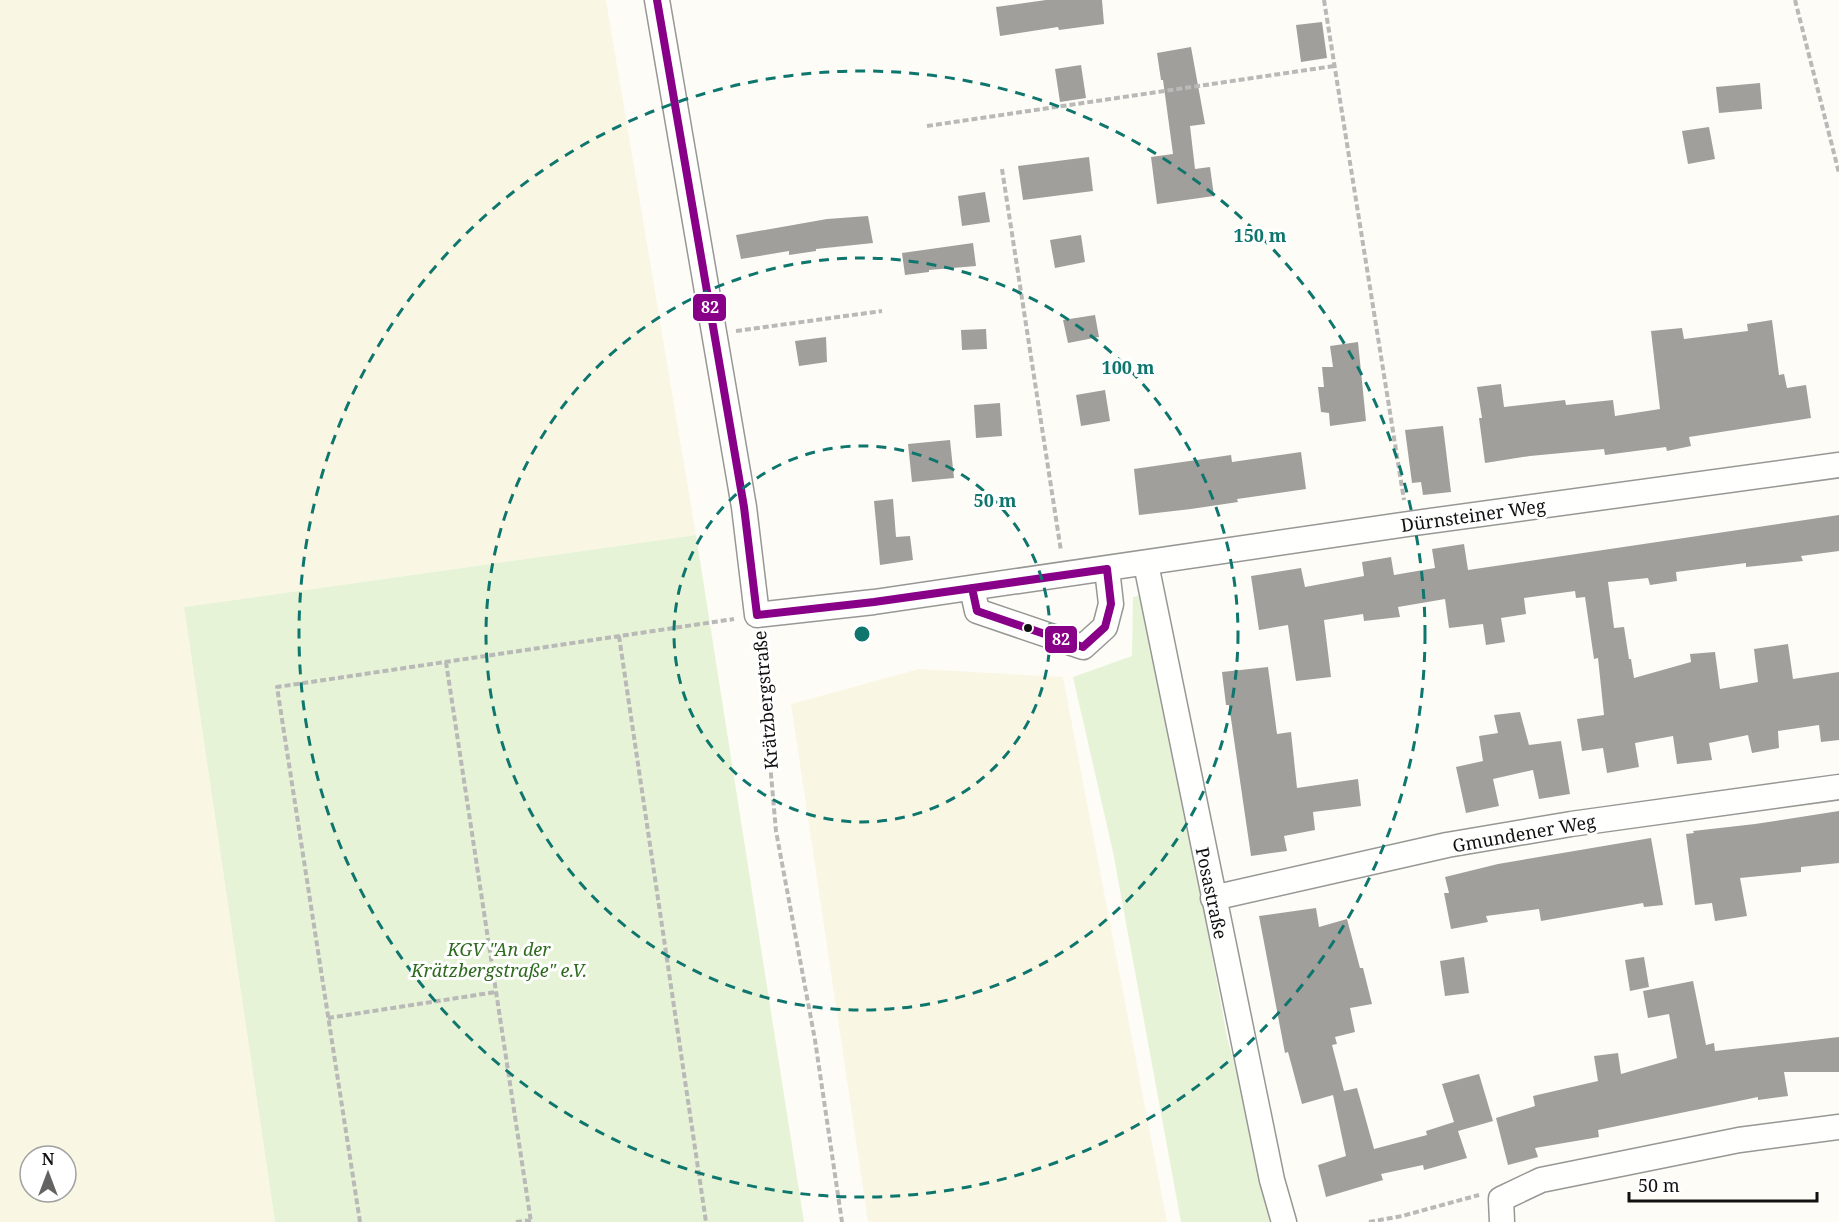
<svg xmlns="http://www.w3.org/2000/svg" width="1839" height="1222" font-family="'Noto Serif',serif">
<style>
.farmland{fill:#f9f7e4;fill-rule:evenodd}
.green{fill:#e7f3d7}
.building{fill:#a19f9c}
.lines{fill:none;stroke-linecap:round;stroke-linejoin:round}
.minor-casing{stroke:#979795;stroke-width:27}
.path{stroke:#b9b9b8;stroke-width:4;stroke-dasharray:6 3;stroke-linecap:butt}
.minor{stroke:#fffffe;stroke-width:24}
.bus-1-casing{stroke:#fff;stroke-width:12}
.bus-1{stroke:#808;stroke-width:8}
.ring{fill:none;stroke:#0f766e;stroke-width:3;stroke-dasharray:10 8}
.bus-dot{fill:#111;stroke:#fff;stroke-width:2}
.labels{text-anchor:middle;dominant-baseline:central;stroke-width:6;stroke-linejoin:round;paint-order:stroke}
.street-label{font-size:18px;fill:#111;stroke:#fff}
.park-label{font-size:18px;font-style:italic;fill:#2f6b1f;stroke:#fff}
.centre{fill:#0f766e;stroke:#fff;stroke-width:3}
.ring-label{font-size:18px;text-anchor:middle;font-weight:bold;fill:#0f766e;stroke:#fff;stroke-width:6;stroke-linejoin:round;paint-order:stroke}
.line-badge{stroke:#fff;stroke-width:2}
.badge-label{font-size:16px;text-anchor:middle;font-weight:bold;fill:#fff}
</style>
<rect width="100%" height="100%" fill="#fdfcf7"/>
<!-- farmland -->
<path class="farmland" d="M 0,0 L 606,0 L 696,535 L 184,607 L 275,1222 L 0,1222 ZM 30,1156 L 66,1156 L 66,1192 L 30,1192 Z
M 919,669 L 1063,677 L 1167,1222 L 868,1222 L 791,704 Z"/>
<!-- green -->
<path class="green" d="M 696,535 L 804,1222 L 275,1222 L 184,607 Z
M 1146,594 L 1227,1037 L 1277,1222 L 1181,1222 L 1113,852 L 1073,677 L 1132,656 L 1133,597 Z"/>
<!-- building -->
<path class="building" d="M 1046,0 L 1102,0 L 1104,24 L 1059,30 L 1058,27 L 1000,36 L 996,7 Z
M 1322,22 L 1327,58 L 1301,62 L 1296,25 Z
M 1191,47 L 1205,124 L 1190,126 L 1195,169 L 1210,167 L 1214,196 L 1157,204 L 1151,157 L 1173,154 L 1163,80 L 1161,80 L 1157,53 Z
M 1081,65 L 1086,98 L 1060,102 L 1055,69 Z
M 1760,83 L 1762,109 L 1719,113 L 1716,87 Z
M 1709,127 L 1715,159 L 1688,164 L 1682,131 Z
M 1089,157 L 1093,191 L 1023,200 L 1018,166 Z
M 985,192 L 990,222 L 962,226 L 958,196 Z
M 868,216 L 873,243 L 816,249 L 816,251 L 789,255 L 789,251 L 741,259 L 736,235 L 827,219 Z
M 1081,235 L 1085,262 L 1055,268 L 1050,240 Z
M 973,243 L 976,266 L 929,270 L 929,272 L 905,275 L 902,253 Z
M 1095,315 L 1099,337 L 1068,343 L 1063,320 Z
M 1772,320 L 1779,375 L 1784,374 L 1787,388 L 1806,385 L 1811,418 L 1689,437 L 1691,446 L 1667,451 L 1666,447 L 1605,455 L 1604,449 L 1530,456 L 1485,463 L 1479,418 L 1482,418 L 1477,387 L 1501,384 L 1504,407 L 1565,400 L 1566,405 L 1613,400 L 1615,416 L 1660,409 L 1651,331 L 1682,328 L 1684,339 L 1748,331 L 1747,324 Z
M 986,329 L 987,349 L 962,350 L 961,330 Z
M 826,337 L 827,362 L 799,366 L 795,341 Z
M 1358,342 L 1366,421 L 1330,426 L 1329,413 L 1321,412 L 1318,387 L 1324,387 L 1322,367 L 1333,367 L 1330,346 Z
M 1105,390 L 1110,421 L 1081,426 L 1076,395 Z
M 1000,403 L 1002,436 L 976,438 L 974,405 Z
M 1443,426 L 1451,492 L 1423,495 L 1421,482 L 1412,483 L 1405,430 Z
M 950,440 L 954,478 L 912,482 L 908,444 Z
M 1301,452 L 1306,489 L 1237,499 L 1238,502 L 1191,509 L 1139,515 L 1134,469 L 1231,455 L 1232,462 Z
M 893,499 L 896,537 L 910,536 L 913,560 L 880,565 L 874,501 Z
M 1839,515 L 1839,551 L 1801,556 L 1803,561 L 1746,567 L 1746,563 L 1676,572 L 1677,581 L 1650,585 L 1648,578 L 1608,582 L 1614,628 L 1624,627 L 1629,659 L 1631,659 L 1634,678 L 1691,662 L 1690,654 L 1715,652 L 1720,689 L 1758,682 L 1754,649 L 1788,644 L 1793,679 L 1839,672 L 1839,740 L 1821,742 L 1819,725 L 1778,731 L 1779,748 L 1752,753 L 1748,735 L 1709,743 L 1712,760 L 1677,764 L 1673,736 L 1635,743 L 1639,767 L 1607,773 L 1603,748 L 1582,751 L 1577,719 L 1604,715 L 1598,658 L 1594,659 L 1585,597 L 1576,598 L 1575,591 L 1524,598 L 1526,614 L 1501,618 L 1505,642 L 1486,645 L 1483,624 L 1449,628 L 1445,599 L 1398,607 L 1400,617 L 1364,621 L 1363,614 L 1324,620 L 1331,677 L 1296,681 L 1288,625 L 1259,630 L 1251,576 L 1301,568 L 1305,587 L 1364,576 L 1362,562 L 1391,557 L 1394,575 L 1435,568 L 1432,549 L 1464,544 L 1468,570 Z
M 1268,667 L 1277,734 L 1291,732 L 1297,788 L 1358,779 L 1361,806 L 1313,812 L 1315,830 L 1284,836 L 1287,851 L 1251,856 L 1229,705 L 1226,705 L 1222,672 Z
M 1520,712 L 1529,745 L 1561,741 L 1570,794 L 1539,799 L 1533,770 L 1493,779 L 1499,806 L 1466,813 L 1456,767 L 1483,761 L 1479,736 L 1498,733 L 1494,715 Z
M 1839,811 L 1839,863 L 1801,867 L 1801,872 L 1740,878 L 1747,916 L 1715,921 L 1712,903 L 1695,905 L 1686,834 L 1694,833 L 1693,831 L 1755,824 Z
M 1651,838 L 1663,905 L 1644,907 L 1643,903 L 1541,921 L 1539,909 L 1486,916 L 1488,922 L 1451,929 L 1444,893 L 1449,893 L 1445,877 L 1498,864 Z
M 1316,908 L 1319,927 L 1347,919 L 1360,968 L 1363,968 L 1372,1004 L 1350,1008 L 1355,1032 L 1335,1037 L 1337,1044 L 1332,1045 L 1344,1091 L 1357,1088 L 1374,1149 L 1427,1135 L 1426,1131 L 1454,1122 L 1442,1084 L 1479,1074 L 1493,1121 L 1458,1131 L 1467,1158 L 1424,1170 L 1423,1165 L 1381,1174 L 1383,1180 L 1326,1197 L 1318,1165 L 1346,1156 L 1333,1095 L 1302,1104 L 1288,1052 L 1285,1053 L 1259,916 Z
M 1464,957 L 1469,993 L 1445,996 L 1440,961 Z
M 1644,957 L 1649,987 L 1630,991 L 1625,960 Z
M 1693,981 L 1706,1045 L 1714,1043 L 1715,1051 L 1839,1037 L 1839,1072 L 1784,1072 L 1788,1096 L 1758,1100 L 1758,1097 L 1598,1130 L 1599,1137 L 1535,1148 L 1538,1157 L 1508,1165 L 1496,1118 L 1535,1106 L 1533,1096 L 1598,1081 L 1594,1056 L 1618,1053 L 1621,1074 L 1677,1058 L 1669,1014 L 1648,1018 L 1643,991 Z"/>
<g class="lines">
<!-- minor casing -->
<g class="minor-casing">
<path id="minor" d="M 657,0 L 744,507 L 757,615 L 874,602 L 1408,524 L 1839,465
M 1146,564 L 1272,1180 L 1284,1222
M 972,588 L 977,611 L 1083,647 L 1105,627 L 1111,604 L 1107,569
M 1213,898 L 1447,845 L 1571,824 L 1839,787
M 1502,1222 L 1501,1199 L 1541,1180 L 1739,1140 L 1839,1127"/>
</g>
<!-- path -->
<path class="path" d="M 1324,0 L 1404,500
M 1795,0 L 1839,173
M 927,126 L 1334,66
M 1002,169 L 1061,551
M 736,331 L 882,311
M 619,636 L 706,1222
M 759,638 L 776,831 L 815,1040 L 842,1222
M 446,662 L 531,1222
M 328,1018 L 496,992
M 360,1222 L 277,687 L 734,619
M 516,1222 L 531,1220
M 1369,1222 L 1402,1216 L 1479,1195"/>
<!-- minor -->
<use href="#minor" class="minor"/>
<!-- bus-1 casing -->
<g class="bus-1-casing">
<path id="bus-1" d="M 657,0 L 744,507 L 757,615
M 972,588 L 977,611 L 1083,647 L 1105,627 L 1111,604 L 1107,569
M 757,615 L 874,602 L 1107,569"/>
</g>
<!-- bus-1 -->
<use href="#bus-1" class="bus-1"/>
</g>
<!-- distance rings -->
<g class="ring">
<circle cx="862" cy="634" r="188"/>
<circle cx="862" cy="634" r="376"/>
<circle cx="862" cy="634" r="563"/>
</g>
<!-- markers -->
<circle class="bus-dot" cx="1028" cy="628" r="5"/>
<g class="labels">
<!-- street labels -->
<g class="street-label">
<text transform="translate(1473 515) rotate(-8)">Dürnsteiner Weg</text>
<text transform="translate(765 700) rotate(-95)">Krätzbergstraße</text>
<text transform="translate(1524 833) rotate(-10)">Gmundener Weg</text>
<text transform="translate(1212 893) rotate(78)">Posastraße</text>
</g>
<!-- park labels -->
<g class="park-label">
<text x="499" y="949">KGV "An der<tspan x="499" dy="21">Krätzbergstraße" e.V.</tspan></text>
</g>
</g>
<circle cx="862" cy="634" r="9" class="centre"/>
<g class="ring-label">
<text x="1260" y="242">150 m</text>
<text x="1128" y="374">100 m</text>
<text x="995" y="507">50 m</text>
</g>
<g class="line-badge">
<rect x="692" y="293" width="35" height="29" rx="6" fill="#808"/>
<rect x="1044" y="625" width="34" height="29" rx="6" fill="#808"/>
</g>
<g class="badge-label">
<text x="710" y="313">82</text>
<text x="1061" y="645">82</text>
</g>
<!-- north arrow -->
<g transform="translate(48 1174)"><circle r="28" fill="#ffffff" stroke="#a0a0a0" stroke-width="1.5"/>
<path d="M0-4.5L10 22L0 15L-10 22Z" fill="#646362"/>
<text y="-9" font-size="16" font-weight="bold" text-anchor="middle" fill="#111111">N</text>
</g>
<!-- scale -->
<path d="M1629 1192v9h188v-9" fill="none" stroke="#111111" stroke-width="3"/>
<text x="1638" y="1192" font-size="18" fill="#111111" stroke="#ffffff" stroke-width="4.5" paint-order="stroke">50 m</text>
</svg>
